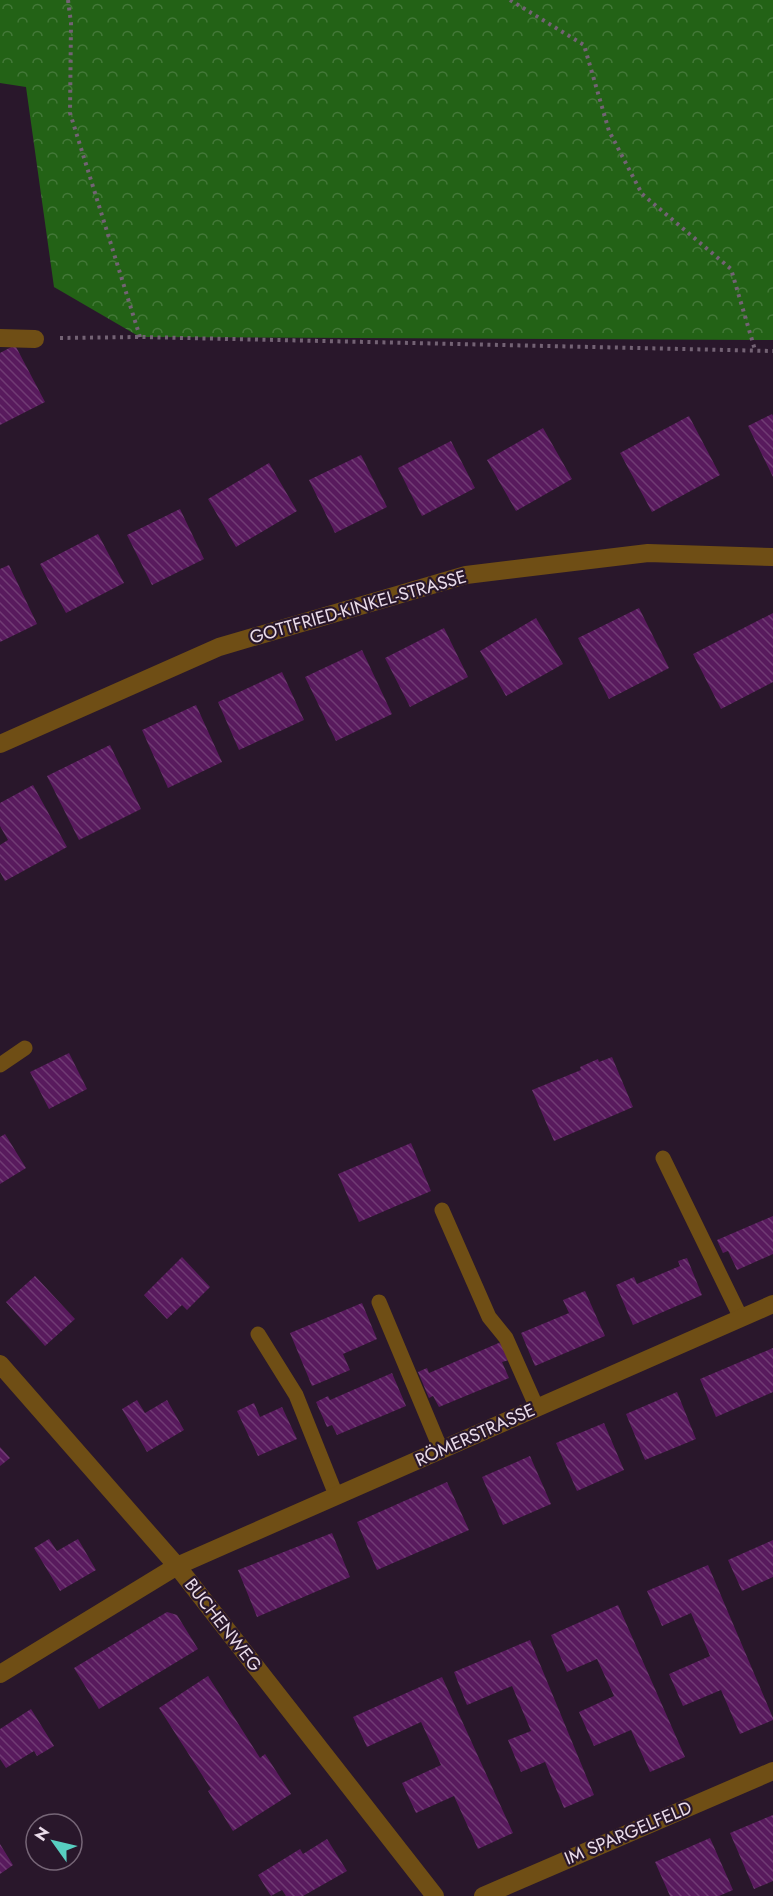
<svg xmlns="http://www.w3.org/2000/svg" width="773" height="1896" font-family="Jost,sans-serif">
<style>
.forest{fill:url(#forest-crowns)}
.building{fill:url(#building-back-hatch)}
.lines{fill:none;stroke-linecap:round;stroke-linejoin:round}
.path{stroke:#736274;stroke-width:4;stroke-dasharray:3 4.5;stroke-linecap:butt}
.lane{stroke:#6f4e15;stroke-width:15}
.street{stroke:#6f4e15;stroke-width:18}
.labels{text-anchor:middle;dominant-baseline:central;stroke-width:4.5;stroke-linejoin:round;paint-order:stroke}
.street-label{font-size:18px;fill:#eadcea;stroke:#29172b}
</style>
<defs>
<pattern id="forest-crowns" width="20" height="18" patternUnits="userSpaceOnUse" patternTransform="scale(1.5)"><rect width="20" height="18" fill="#236216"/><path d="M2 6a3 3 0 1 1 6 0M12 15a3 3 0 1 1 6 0" fill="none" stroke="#437838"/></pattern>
<pattern id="building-back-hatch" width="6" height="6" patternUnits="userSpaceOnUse" patternTransform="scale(1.5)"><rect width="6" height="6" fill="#581a5d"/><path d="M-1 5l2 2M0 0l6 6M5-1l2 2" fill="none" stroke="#703b74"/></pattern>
</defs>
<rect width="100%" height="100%" fill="#29172b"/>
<!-- forest -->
<path class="forest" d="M 0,0 L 773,0 L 773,340 L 140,337 L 54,287 L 26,87 L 0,83 Z"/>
<!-- building -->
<path class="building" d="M 15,345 L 45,402 L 0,425 L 0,353 Z
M 772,414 L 773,416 L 773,477 L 748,426 Z
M 689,416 L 720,475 L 652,512 L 620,453 Z
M 543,428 L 572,479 L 516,511 L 487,460 Z
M 451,441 L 475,488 L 422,516 L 398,468 Z
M 361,455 L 387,507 L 335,533 L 309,480 Z
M 269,463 L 297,511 L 236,547 L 208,499 Z
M 180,509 L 204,559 L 152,585 L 127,535 Z
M 98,534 L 124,583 L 66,613 L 40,564 Z
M 9,565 L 37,624 L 0,642 L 0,569 Z
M 639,608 L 669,668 L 609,699 L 578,638 Z
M 773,613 L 773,682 L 721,709 L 693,654 Z
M 536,618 L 563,664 L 506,696 L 480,651 Z
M 444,628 L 468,677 L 410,707 L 385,658 Z
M 362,650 L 392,714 L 336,741 L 305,677 Z
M 282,672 L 304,720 L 239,750 L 218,702 Z
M 196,705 L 222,762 L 168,788 L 142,730 Z
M 110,745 L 141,809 L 79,840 L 47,776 Z
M 33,785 L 67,847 L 5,881 L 0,872 L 0,845 L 8,840 L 0,826 L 0,803 Z
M 69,1053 L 87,1089 L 49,1109 L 30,1072 Z
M 612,1057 L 633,1107 L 554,1141 L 532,1090 L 581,1070 L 580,1067 L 598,1059 L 599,1062 Z
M 5,1134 L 26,1168 L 0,1184 L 0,1137 Z
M 411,1143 L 431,1191 L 359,1222 L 338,1174 Z
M 773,1216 L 773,1254 L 737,1270 L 728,1251 L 723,1253 L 717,1240 Z
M 182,1257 L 210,1287 L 187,1310 L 182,1305 L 167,1319 L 144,1295 Z
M 687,1258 L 702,1295 L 633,1325 L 616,1285 L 634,1277 L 637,1284 L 680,1266 L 678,1261 Z
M 35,1276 L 75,1319 L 45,1346 L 6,1302 Z
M 585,1291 L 605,1336 L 535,1366 L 521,1333 L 569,1313 L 563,1300 Z
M 362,1303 L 377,1339 L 343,1354 L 350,1370 L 312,1386 L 290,1333 Z
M 501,1342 L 509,1360 L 502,1362 L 509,1378 L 439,1407 L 433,1396 L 429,1398 L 418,1372 L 427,1368 L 429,1373 Z
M 773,1348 L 773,1392 L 716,1417 L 700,1379 Z
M 392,1373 L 406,1406 L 337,1435 L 332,1425 L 327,1427 L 316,1402 L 328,1396 L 330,1400 Z
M 677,1392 L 696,1439 L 645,1460 L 626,1414 Z
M 137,1400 L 145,1413 L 167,1400 L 184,1430 L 147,1452 L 122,1409 Z
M 254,1403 L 260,1417 L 282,1407 L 297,1439 L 258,1456 L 237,1411 Z
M 604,1423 L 624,1470 L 577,1491 L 556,1443 Z
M 0,1447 L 10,1458 L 0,1466 Z
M 530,1456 L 551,1504 L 503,1525 L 482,1477 Z
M 447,1482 L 469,1530 L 377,1570 L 357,1522 Z
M 332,1533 L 350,1577 L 257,1617 L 238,1570 Z
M 49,1539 L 57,1551 L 78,1539 L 96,1570 L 60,1591 L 34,1548 Z
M 773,1540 L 773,1577 L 742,1591 L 728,1560 Z
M 708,1565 L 773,1718 L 773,1720 L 740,1734 L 721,1690 L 683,1706 L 669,1674 L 710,1656 L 691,1613 L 662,1626 L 647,1591 Z
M 618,1605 L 685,1757 L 650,1772 L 631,1730 L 594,1746 L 579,1712 L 614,1696 L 597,1659 L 567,1672 L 551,1635 Z
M 167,1612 L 177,1615 L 198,1649 L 99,1709 L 74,1668 Z
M 530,1640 L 594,1795 L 564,1808 L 545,1762 L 521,1772 L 508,1740 L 531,1731 L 512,1686 L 467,1705 L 454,1672 Z
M 208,1676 L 260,1758 L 265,1754 L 291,1794 L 233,1831 L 208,1791 L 211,1789 L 159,1708 Z
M 442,1677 L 513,1833 L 478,1849 L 454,1796 L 416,1813 L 402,1783 L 441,1765 L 421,1722 L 367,1747 L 353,1717 Z
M 31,1709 L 54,1746 L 37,1756 L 34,1751 L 6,1768 L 0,1759 L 0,1729 Z
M 773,1815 L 773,1881 L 754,1889 L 730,1833 Z
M 710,1838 L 733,1890 L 719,1896 L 670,1896 L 655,1862 Z
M 327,1839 L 347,1871 L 303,1896 L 286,1896 L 282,1890 L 271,1896 L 258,1875 L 300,1849 L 303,1854 Z
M 0,1844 L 13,1865 L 0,1874 Z"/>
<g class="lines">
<!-- path -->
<path class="path" d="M 68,0 L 71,23 L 70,113 L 140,337
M 510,0 L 584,45 L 609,131 L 642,194 L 731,269 L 755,350
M 60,338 L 140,337 L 773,351"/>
<!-- lane -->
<path class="lane" d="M 0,1065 L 25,1048
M 663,1158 L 741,1318
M 442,1210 L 489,1317 L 506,1338 L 537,1408
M 379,1302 L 441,1450
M 258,1334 L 296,1395 L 336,1495"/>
<!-- street -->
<path class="street" d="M 0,338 L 35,339
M 0,744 L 219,647 L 466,575 L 648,553 L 773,557
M 0,1364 L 177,1566 L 435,1896
M 0,1674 L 177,1566 L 773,1304
M 483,1896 L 773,1771"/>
</g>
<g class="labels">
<!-- street labels -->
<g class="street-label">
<text transform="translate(358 607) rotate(-16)">GOTTFRIED-KINKEL-STRASSE</text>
<text transform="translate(475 1435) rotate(-24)">RÖMERSTRASSE</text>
<text transform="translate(223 1625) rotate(52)">BUCHENWEG</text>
<text transform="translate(628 1833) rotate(-23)">IM SPARGELFELD</text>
</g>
</g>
<!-- north arrow -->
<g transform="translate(54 1842) rotate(304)"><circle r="28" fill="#29172b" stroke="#766677" stroke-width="1.5"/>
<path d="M0-4.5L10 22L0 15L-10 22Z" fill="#58cec0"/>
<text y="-9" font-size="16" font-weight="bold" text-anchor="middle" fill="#eadcea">N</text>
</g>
</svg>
